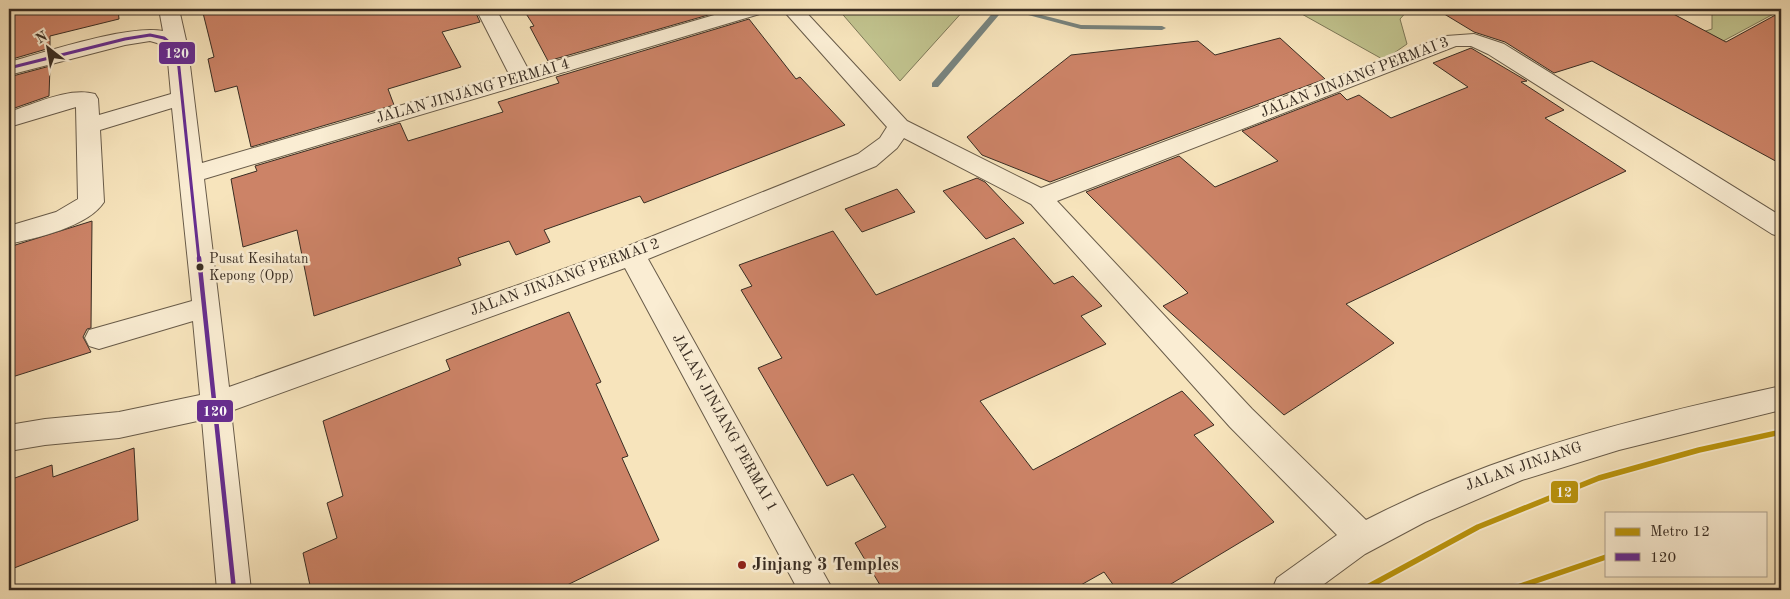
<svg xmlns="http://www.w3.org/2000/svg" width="1790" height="599" font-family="'Old Standard TT',serif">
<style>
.green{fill:#c1c38e;stroke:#7d7858}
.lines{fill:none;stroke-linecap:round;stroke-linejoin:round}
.stream{fill:#78837e;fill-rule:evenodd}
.building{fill:#cc8367;stroke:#392d23}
.minor-casing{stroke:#685b49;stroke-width:2}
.minor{fill:#faedd3;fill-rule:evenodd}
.bus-1-far1-casing{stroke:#faedd3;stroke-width:6}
.bus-1-casing{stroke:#faedd3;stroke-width:8}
.bus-1-far1{stroke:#662d91;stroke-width:3}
.bus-1{stroke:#662d91;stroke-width:4.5}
.metro-1-casing{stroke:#faedd3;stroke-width:9}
.metro-1{stroke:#ba940c;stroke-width:5.5}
.bus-dot{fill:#392d23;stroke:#faedd3;stroke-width:2}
.poi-dot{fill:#8f2418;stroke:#faedd3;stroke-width:2}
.labels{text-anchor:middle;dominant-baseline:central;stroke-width:5;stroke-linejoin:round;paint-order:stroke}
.bus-label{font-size:14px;fill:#392d23;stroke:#faedd3;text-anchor:start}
.street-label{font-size:15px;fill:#392d23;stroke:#faedd3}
.near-poi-label{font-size:18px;font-weight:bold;fill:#392d23;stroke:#faedd3;text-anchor:start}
.line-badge{stroke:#faedd3;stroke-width:2}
.badge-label{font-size:14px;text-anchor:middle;font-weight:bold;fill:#fff}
</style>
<rect width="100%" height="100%" fill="#f7e4bc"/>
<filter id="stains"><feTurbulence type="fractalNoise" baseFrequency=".004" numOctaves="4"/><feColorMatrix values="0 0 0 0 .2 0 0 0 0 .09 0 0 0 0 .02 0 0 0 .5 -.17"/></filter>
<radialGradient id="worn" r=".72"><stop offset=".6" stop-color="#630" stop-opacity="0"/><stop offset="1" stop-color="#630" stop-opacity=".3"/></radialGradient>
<!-- green -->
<path class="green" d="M 838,9 L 965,9 L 900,81 Z
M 1299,9 L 1409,9 L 1400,19 L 1407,44 L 1384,60 L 1300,13 Z
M 1706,9 L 1781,10 L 1673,68 L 1639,52 L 1712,29 L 1712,12 Z"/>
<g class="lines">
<!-- stream -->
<path class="stream" d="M 996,9 L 1004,9 L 938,87 L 932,87 L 932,83 Z
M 1006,9 L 1018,9 L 1081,25 L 1162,26 L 1166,28 L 1162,30 L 1081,29 Z"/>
</g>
<!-- building -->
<path class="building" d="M 9,9 L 118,9 L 119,19 L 50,36 L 50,48 L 9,60 Z
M 202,9 L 474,9 L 480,22 L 442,32 L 461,67 L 388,89 L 394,105 L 251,147 L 237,86 L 215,92 L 208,59 L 214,57 Z
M 523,9 L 729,9 L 548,61 L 530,27 L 534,26 Z
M 1436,9 L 1642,9 L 1651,14 L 1664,9 L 1726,42 L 1781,12 L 1781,164 L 1592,61 L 1554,73 L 1505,42 L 1474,32 Z
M 749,19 L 796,79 L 800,77 L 845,125 L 644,203 L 640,196 L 544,230 L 550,242 L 516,255 L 509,241 L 458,258 L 461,265 L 314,316 L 297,230 L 243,247 L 231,179 L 257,171 L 255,166 L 400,123 L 408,141 L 503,112 L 498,102 L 559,83 L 556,77 Z
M 1280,38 L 1325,79 L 1050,182 L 982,155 L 967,137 L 1071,55 L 1198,41 L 1215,55 Z
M 1471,48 L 1527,81 L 1521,82 L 1564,110 L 1545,118 L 1626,171 L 1346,304 L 1394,343 L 1284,415 L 1163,306 L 1188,293 L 1086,192 L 1179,156 L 1215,187 L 1278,161 L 1242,131 L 1340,93 L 1347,100 L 1359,95 L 1391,118 L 1468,87 L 1433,63 Z
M 50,66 L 49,96 L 9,110 L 9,77 Z
M 977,178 L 985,182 L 1024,223 L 986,239 L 943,191 Z
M 897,189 L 915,212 L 862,232 L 845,209 Z
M 92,221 L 91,328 L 87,329 L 83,337 L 91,352 L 9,378 L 9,247 Z
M 833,231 L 876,295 L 1014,238 L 1054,284 L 1073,276 L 1102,306 L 1081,316 L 1106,344 L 980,401 L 1033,470 L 1182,391 L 1214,425 L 1194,435 L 1274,522 L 1161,590 L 1117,590 L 1104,572 L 1072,590 L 883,590 L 855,543 L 886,527 L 853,474 L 827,486 L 758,368 L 782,358 L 741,290 L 752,286 L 739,265 Z
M 569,312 L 601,382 L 596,384 L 628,456 L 622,458 L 659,540 L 557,590 L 311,590 L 303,553 L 337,538 L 327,503 L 343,496 L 323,421 L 450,370 L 446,360 Z
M 134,448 L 138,520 L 9,570 L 9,480 L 52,465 L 53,477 Z"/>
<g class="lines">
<!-- minor casing -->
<g class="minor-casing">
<path id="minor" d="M 159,9 L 179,9 L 188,49 L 202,163 L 509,74 L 476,9 L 496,9 L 528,69 L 735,9 L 766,9 L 763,13 L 204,179 L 229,387 L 623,248 L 858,154 L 880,138 L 887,127 L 782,9 L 803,9 L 907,121 L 1041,188 L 1446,36 L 1474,34 L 1504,44 L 1781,216 L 1781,237 L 1772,234 L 1488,54 L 1471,46 L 1456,46 L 1057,201 L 1252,409 L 1366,520 C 1497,452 1638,417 1781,386 L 1781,410 L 1619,450 L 1522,480 L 1425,522 L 1365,554 L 1316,590 L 1272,590 L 1277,578 L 1337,535 L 1230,427 L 1031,204 L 904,138 L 897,148 L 876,166 L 648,259 L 833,590 L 798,590 L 625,268 L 231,411 L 251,590 L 217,590 L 202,420 L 119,438 L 45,445 L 9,451 L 9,425 L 45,419 L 119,412 L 200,395 L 193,321 L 99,349 L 89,346 L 85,338 L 89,330 L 192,301 L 172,108 L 100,130 L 104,202 C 88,227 36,238 9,244 L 9,226 L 56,212 L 78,199 L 76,107 L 9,127 L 9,112 C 35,104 68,87 95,94 L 98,99 L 99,115 L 171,94 L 167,51 L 157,43 L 150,41 L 125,45 L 9,75 L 9,62 C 46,52 129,24 163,31 Z"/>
</g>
<!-- minor -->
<use href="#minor" class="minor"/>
<!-- bus-1-far1 casing -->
<g class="bus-1-far1-casing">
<path id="bus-1-far1" d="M 9,68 L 125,39 L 150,35 L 164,38 L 177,49 L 199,260"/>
</g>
<!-- bus-1 casing -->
<g class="bus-1-casing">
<path id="bus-1" d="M 199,258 L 234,590"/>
</g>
<!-- bus-1-far1 -->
<use href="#bus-1-far1" class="bus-1-far1"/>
<!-- bus-1 -->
<use href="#bus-1" class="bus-1"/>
<!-- metro-1 casing -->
<g class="metro-1-casing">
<path id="metro-1" d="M 1362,590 L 1478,527 L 1599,478 L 1699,450 L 1781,432
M 1509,590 L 1606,557"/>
</g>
<!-- metro-1 -->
<use href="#metro-1" class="metro-1"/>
</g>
<!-- markers -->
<circle class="bus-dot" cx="200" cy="267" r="4.5"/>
<circle class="poi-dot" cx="742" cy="565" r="5"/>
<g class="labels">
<!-- bus labels -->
<g class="bus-label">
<text x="209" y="259">Pusat Kesihatan<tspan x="209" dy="17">Kepong (Opp)</tspan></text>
</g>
<!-- street labels -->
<g class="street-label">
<text transform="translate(1355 78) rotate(-21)">JALAN JINJANG PERMAI 3</text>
<text transform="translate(473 92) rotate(-16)">JALAN JINJANG PERMAI 4</text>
<text transform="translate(565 278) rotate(-20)">JALAN JINJANG PERMAI 2</text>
<text transform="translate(724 423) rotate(61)">JALAN JINJANG PERMAI 1</text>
<text transform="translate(1524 467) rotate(-19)">JALAN JINJANG</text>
</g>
<!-- near-poi labels -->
<g class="near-poi-label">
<text x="752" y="565">Jinjang 3 Temples</text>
</g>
</g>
<g class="line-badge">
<rect x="158" y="41" width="38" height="24" rx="5" fill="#662d91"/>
<rect x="196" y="399" width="38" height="24" rx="5" fill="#662d91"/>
<rect x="1550" y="480" width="29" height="24" rx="5" fill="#ba940c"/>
</g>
<g class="badge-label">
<text x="177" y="58">120</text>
<text x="215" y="416">120</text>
<text x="1564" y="497">12</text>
</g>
<!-- margin -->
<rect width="1790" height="599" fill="none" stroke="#f7e4bc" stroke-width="30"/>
<rect x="10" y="10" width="1770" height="579" fill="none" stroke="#392d23" stroke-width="2.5"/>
<rect x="15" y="15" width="1760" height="569" fill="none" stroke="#392d23"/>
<!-- legend -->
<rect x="1605" y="512" width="162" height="65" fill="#faedd3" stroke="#ada08d"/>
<rect x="1615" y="528" width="25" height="8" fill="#ba940c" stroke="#ada08d"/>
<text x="1650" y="536" font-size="15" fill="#392d23">Metro 12</text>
<rect x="1615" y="553" width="25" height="8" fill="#662d91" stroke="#ada08d"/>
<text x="1650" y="562" font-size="15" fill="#392d23">120</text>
<!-- north arrow -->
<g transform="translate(48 48) rotate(329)" stroke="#faedd3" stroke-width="4" paint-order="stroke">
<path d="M0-4L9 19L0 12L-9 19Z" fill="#392d23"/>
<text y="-8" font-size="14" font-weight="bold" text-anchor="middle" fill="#392d23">N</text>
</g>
<rect width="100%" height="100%" filter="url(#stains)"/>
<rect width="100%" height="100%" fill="url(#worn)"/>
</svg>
